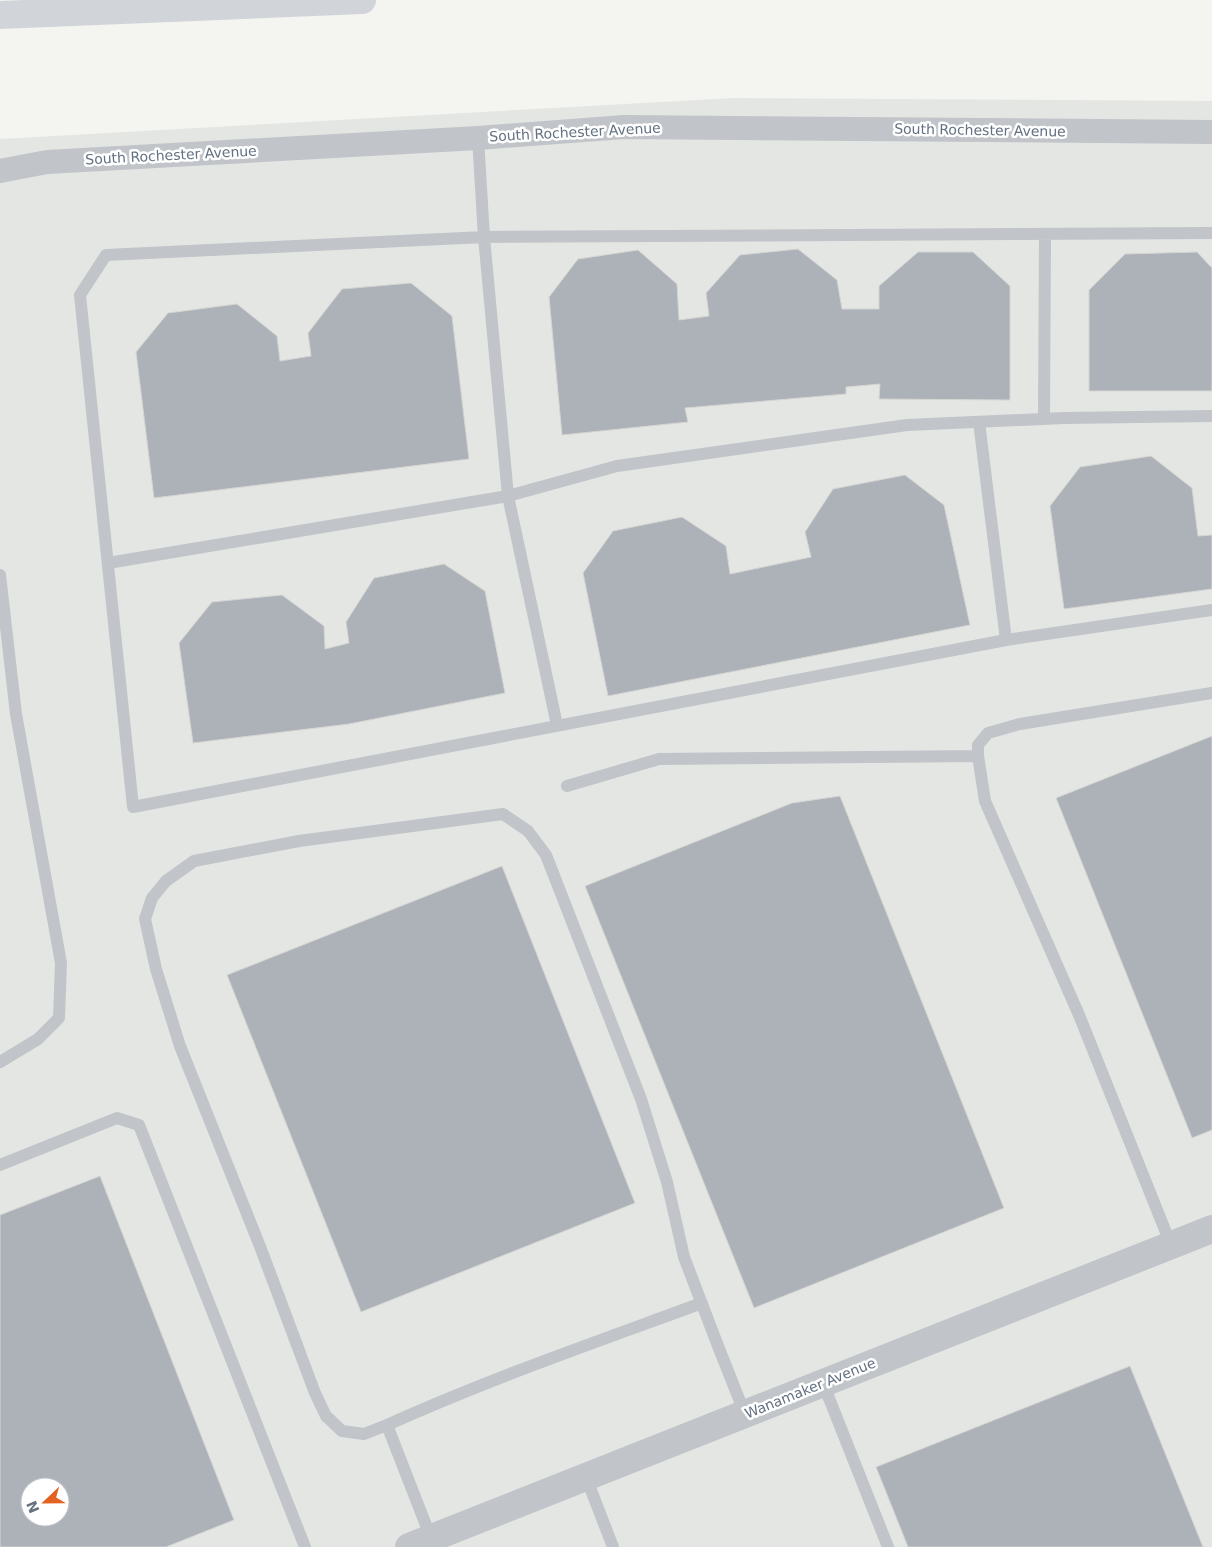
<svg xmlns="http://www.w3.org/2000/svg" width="1212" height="1547" font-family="'DejaVu Sans',sans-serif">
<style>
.built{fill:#e4e6e4;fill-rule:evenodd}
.building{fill:#acb2b8;stroke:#d5d5d3;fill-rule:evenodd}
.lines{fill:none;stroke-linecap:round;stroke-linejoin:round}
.service{stroke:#c1c4c8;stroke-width:12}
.minor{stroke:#c1c4c8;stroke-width:24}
.tertiary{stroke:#c1c4c8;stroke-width:28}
.motorway{stroke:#d1d5da;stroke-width:28}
.labels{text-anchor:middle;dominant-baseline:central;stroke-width:5;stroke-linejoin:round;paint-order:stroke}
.street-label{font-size:14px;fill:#637181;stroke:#fff}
</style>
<rect width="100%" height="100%" fill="#f4f4f0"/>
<!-- built -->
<path class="built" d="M 734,98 L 1212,101 L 1212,1547 L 0,1547 L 0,139 ZM 30,1487 L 60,1487 L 60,1517 L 30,1517 Z"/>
<!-- building -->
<path class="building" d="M 798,249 L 837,280 L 842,309 L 879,309 L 879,286 L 918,252 L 973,252 L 1010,286 L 1010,400 L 879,399 L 880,384 L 846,387 L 846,394 L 685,408 L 688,422 L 562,435 L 549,297 L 578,259 L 638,250 L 677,284 L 679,320 L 709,316 L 706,293 L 740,255 Z
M 1197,252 L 1212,268 L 1212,391 L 1089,391 L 1089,290 L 1125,254 Z
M 411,283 L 452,316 L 469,459 L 154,498 L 136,352 L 168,313 L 237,304 L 277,336 L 280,361 L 311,356 L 308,333 L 342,289 Z
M 1151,456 L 1192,488 L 1198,536 L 1212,535 L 1212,589 L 1064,609 L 1050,506 L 1080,467 Z
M 905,475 L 944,505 L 970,625 L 608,696 L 583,573 L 613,531 L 682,517 L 726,546 L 730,574 L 811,557 L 805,532 L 833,489 Z
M 444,564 L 485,591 L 505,693 L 349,724 L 193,743 L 179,643 L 212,602 L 282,595 L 324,626 L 325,649 L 349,643 L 346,622 L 374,578 Z
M 1212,736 L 1212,1130 L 1192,1138 L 1056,798 Z
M 840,796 L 1004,1208 L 754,1308 L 585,886 L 792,803 Z
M 502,866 L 635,1203 L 361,1312 L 227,975 Z
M 100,1176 L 234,1520 L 166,1547 L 0,1547 L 0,1215 ZM 30,1487 L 60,1487 L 60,1517 L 30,1517 Z
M 1130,1366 L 1203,1547 L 908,1547 L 876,1467 Z"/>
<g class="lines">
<!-- service -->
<path class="service" d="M 478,138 L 484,237 L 508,496 L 557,725
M 1212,233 L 484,237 L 106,255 L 80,295 L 133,807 L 1006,640 L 1212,610
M 1044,419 L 1045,234
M 979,422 L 1006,640
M 108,563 L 508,496 L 617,466 L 907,425 L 1064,418 L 1212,416
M 0,575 L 16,714 L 61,963 L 59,1018 L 38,1039 L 0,1062
M 567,786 L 659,759 L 978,756
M 0,1165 L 117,1118 L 139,1125 L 305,1547
M 1171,1245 L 1079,1015 L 985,801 L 978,756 L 978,745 L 988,733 L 1020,724 L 1212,693
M 823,1383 L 888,1547
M 387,1425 C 489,1379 596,1342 702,1303
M 586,1477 L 613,1547
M 431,1538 L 387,1425 L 364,1434 L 342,1431 L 326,1416 L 315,1393 L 261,1249 L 180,1046 L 156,969 L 145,919 L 152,898 L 166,881 L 194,861 L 299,841 L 503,814 L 528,831 L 546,855 L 641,1099 L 667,1182 L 684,1257 L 718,1346 L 745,1414"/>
<!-- minor -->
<path class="minor" d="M 0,171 L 47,162 L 478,138 L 624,127 L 1212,132"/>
<!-- tertiary -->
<path class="tertiary" d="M 409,1547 L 1212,1229"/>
<!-- motorway -->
<path class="motorway" d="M 0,15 L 362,0"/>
</g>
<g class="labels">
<!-- street labels -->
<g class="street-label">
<text transform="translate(980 130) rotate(1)">South Rochester Avenue</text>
<text transform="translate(575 132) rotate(-3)">South Rochester Avenue</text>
<text transform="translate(171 155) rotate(-3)">South Rochester Avenue</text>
<text transform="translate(810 1388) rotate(-22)">Wanamaker Avenue</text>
</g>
</g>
<!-- north arrow -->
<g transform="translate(45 1502) rotate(248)"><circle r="24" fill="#ffffff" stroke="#c1c6cd"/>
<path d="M0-4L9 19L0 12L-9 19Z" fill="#e36121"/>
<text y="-8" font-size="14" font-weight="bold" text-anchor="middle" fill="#637181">N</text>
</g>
</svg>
